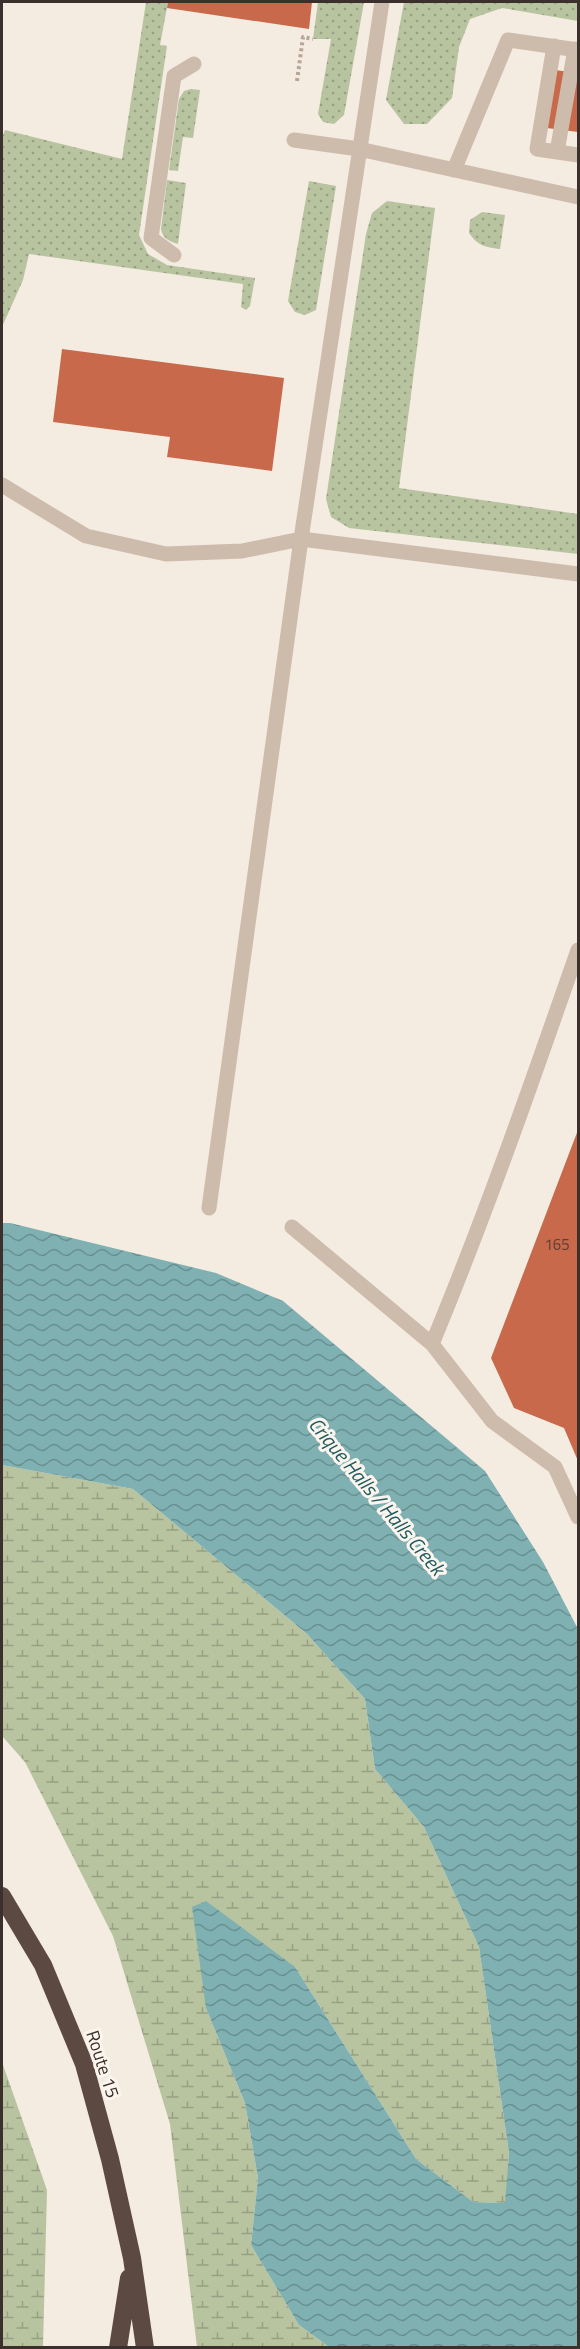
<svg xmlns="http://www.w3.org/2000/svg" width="580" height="2349" font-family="'Titillium Web',sans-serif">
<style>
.grass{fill:url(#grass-dots)}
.wetland{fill:url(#wetland-marsh)}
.water{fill:url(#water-waves)}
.building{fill:#c8694b}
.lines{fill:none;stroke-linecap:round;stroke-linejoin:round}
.path{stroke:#b9a596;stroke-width:4;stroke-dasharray:3 3;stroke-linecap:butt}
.lane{stroke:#cdbbac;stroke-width:15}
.highway{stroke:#5c4a42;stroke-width:18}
.labels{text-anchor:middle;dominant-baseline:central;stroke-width:6;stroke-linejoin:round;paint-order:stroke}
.number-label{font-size:15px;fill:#5e3e33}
.street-label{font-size:18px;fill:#3b302b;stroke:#fbf5ee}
.water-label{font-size:20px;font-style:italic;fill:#1f5a5e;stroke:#fbf5ee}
</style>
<defs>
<pattern id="grass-dots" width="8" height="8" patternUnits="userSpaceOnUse" patternTransform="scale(1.5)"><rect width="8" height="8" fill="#b8c4a0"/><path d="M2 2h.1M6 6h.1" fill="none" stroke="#97a083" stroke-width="1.8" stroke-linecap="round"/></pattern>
<pattern id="wetland-marsh" width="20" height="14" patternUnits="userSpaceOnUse" patternTransform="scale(1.5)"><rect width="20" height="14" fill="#b8c4a0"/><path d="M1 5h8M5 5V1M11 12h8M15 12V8" fill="none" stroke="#97a083"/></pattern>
<pattern id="water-waves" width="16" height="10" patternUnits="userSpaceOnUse" patternTransform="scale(1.5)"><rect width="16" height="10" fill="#7fb0b2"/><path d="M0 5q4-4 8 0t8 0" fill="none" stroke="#699091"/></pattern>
</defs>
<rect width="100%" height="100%" fill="#f4ebe1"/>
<!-- grass -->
<path class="grass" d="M 146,2 L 168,2 L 160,45 L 167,46 L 139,235 L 148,254 L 167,265 L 255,278 L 250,306 L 246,310 L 241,307 L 243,284 L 29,254 L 23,280 L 2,327 L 2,138 L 5,130 L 122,159 Z
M 318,2 L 364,2 L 344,115 L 334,124 L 323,122 L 318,114 L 331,39 L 313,39 Z
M 404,2 L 578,2 L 578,21 L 502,8 L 470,19 L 459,47 L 452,98 L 427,124 L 404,124 L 386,100 Z
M 191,89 L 200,90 L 193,138 L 183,137 L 178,171 L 169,170 L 179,99 L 184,91 Z
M 167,180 L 186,183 L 178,244 C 169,241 163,239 161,229 Z
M 309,181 L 336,186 L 316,310 L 305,315 L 295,312 L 288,301 Z
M 387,201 L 435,208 L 399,488 L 578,514 L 578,554 L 349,528 L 331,517 L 326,499 L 366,234 L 372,213 Z
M 482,212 L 505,215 L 500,249 C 485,247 478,246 469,233 L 470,220 Z"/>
<!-- wetland -->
<path class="wetland" d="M 2,1465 L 133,1489 L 307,1634 L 365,1699 L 375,1769 L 424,1827 L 479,1947 L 509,2153 L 506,2203 L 473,2202 L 416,2159 L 295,1967 L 206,2008 L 245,2103 L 258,2178 L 251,2245 L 299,2325 L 329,2347 L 197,2347 L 170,2124 L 113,1936 L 25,1762 L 2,1736 Z
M 2,2062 L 47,2190 L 43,2347 L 2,2347 Z"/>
<!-- water -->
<path class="water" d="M 2,1223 L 10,1223 L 216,1273 L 283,1301 L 485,1471 L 543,1562 L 578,1629 L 578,2347 L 329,2347 L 299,2325 L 251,2245 L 258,2178 L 245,2103 L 206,2008 L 192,1907 L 206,1901 L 295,1967 L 416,2159 L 473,2202 L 505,2203 L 509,2153 L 479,1947 L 424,1827 L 375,1769 L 365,1699 L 307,1634 L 133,1489 L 2,1465 Z"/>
<!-- building -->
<path class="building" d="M 168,2 L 312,2 L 309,29 L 167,8 Z
M 547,69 L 578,73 L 578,132 L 539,127 Z
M 62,349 L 284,378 L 272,471 L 167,457 L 170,437 L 53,422 Z
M 578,1130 L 578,1461 L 564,1428 L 514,1408 L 491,1358 Z"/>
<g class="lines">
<!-- path -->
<path class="path" d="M 297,81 L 303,37 L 313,39"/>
<!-- lane -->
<path class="lane" d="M 554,46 L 537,149 L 578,155
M 294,140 L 359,149 L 578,197
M 557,152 L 575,49
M 454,170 L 508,40 L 578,50
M 174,255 L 151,238 L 174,76 L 194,64
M 2,485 L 86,536 L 166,554 L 242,551 L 301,539 L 578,574
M 209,1208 L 301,539 L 382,2
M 292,1227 L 432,1344 L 492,1421 L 555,1467 L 578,1517
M 432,1344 C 486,1214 532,1082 578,950"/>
<!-- highway -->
<path class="highway" d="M 2,1896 L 43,1965 L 84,2064 L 110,2159 L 132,2258 L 145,2348
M 118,2348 L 129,2278"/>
</g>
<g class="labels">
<!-- number labels -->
<g class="number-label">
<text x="557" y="1244">165</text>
</g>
<!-- street labels -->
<g class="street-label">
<text transform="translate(103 2064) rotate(72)">Route 15</text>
</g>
<!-- water labels -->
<g class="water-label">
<text transform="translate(377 1496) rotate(50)">Crique Halls / Halls Creek</text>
</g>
</g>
<!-- border -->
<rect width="580" height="2349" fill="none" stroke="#3b302b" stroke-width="6"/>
</svg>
